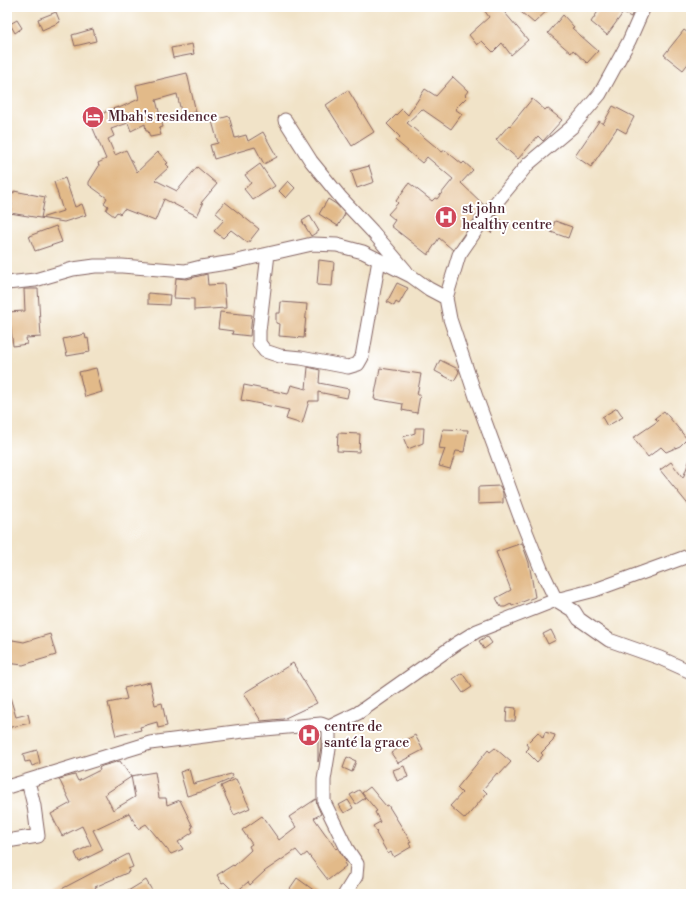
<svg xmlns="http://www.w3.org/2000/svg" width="698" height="901" font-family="'Libre Bodoni',serif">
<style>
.building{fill:#e2ba89}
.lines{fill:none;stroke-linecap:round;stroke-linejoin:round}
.street-casing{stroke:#846462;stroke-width:15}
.street{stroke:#fff;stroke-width:13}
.labels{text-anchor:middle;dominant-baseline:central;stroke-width:4;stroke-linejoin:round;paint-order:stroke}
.poi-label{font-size:14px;fill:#4a1f2b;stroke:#fff;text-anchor:start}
</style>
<rect width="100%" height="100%" fill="#fff"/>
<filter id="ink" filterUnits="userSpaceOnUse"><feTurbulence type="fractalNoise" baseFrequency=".025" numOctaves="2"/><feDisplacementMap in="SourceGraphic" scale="8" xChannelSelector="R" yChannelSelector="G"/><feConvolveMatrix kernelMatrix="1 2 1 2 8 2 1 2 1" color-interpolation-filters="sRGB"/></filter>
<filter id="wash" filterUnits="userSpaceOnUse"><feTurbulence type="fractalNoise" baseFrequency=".012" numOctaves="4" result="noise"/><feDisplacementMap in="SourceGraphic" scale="16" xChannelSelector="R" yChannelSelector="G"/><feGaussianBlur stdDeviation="0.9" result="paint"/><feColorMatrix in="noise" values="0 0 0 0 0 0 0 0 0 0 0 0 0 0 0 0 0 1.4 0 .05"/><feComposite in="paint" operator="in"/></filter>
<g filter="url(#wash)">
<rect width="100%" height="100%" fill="#f1e3c8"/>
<g id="blocks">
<!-- building -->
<path class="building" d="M 482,7 L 500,7 L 528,40 L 511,55 L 502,43 L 493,52 L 482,41 L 477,45 L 469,35 L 489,17 Z
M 515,7 L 551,7 L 534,23 Z
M 601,7 L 635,7 L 631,17 L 623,13 L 607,35 L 591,22 Z
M 56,12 L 60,22 L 42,30 L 38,19 Z
M 563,15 L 574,27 L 572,28 L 598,51 L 587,63 L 573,50 L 571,53 L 548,33 Z
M 17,20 L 22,28 L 15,33 L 10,24 Z
M 93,29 L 96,41 L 75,46 L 72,35 Z
M 684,30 L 691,35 L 691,60 L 683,70 L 664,55 Z
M 192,44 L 194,54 L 173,58 L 171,48 Z
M 187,73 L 196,112 L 182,116 L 177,94 L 156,100 L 163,127 L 159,128 L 161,135 L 150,137 L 148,131 L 146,131 L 145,124 L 131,131 L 128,123 L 111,129 L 114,136 L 108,139 L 115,155 L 126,150 L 137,172 L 158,152 L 168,163 L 166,164 L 169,167 L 155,180 L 177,191 L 197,167 L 217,184 L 201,203 L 203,204 L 197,216 L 164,199 L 155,221 L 124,209 L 120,214 L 117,212 L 114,216 L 106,210 L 108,206 L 104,203 L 107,198 L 89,185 L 89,182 L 99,166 L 98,163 L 106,159 L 89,119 L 106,112 L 106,111 L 118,107 L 119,108 L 139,99 L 136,85 Z
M 453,77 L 468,91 L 465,95 L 467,97 L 455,109 L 462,114 L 451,129 L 422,109 L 407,123 L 442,152 L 445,150 L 462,164 L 464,162 L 473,170 L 461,183 L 484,205 L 453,250 L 439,238 L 428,255 L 391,226 L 395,220 L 388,214 L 398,203 L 396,201 L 409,183 L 432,201 L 435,198 L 437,199 L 453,179 L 427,157 L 422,163 L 396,141 L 400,137 L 387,124 L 402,109 L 408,115 L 425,89 L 436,96 Z
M 348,90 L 374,132 L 352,146 L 326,105 Z
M 532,99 L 545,110 L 547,108 L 562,120 L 543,141 L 538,136 L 518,159 L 496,140 L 509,125 L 510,126 Z
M 613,106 L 634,117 L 626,133 L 617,128 L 591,167 L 575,156 L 599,121 L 603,124 Z
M 229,116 L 235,138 L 246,135 L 248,141 L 263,132 L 277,157 L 264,164 L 255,147 L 214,159 L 210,145 L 218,143 L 212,121 Z
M 260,164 L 275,186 L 253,200 L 244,189 L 251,183 L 245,175 Z
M 369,166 L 374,182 L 357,188 L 351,171 Z
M 65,178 L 75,207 L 82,204 L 86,215 L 64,222 L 10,213 L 12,204 L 7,203 L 7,191 L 14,193 L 14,191 L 45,197 L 41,218 L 63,211 L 54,182 Z
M 288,181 L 295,188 L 286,198 L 279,191 Z
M 328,199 L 336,204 L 345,214 L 338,226 L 319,214 Z
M 225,202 L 259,229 L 248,243 L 231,230 L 223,238 L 214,231 L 224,220 L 216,213 Z
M 496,215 L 502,221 L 491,233 L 487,229 Z
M 310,216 L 319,231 L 311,236 L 302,221 Z
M 555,221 L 572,227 L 568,238 L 551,232 Z
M 56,226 L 62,242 L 35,251 L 29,236 Z
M 319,260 L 334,262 L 332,286 L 317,285 Z
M 207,274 L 208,285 L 224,284 L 226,308 L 194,310 L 194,299 L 174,298 L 176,278 L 187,279 Z
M 397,283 L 408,288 L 399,304 L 396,302 L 394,306 L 387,302 Z
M 24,289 L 38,289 L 41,337 L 26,338 L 27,344 L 13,346 L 10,321 L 7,322 L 7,312 L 25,311 Z
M 148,293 L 170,295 L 169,305 L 148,304 Z
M 281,302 L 307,304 L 304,338 L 279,336 L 280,324 L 276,323 L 276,313 L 280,313 Z
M 220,312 L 252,315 L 250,336 L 232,334 L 233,331 L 218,329 Z
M 85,334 L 86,339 L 88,338 L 90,352 L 67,356 L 63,339 Z
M 440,360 L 458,369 L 459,372 L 454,381 L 435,371 Z
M 308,367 L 320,370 L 319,383 L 349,389 L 347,398 L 318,392 L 318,401 L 309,401 L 302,424 L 286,419 L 289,410 L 241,400 L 244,385 L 288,394 L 291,385 L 306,389 Z
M 96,368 L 102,392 L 85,397 L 79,372 Z
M 380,368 L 421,374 L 417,395 L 420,395 L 417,413 L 402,410 L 403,404 L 374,399 Z
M 617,408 L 623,417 L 607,426 L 602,417 Z
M 664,411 L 687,439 L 680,446 L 666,452 L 661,447 L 648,457 L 633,438 L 658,421 L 655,418 Z
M 415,428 L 424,428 L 423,443 L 408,449 L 403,437 L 415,433 Z
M 443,429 L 468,430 L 464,452 L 456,451 L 450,469 L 439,466 L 445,449 L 439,448 Z
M 338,433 L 360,434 L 359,452 L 337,451 Z
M 690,459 L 691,459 L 691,508 L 660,470 L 671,462 L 683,478 Z
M 500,486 L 503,493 L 503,503 L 478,504 L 478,487 Z
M 522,543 L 529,563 L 535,597 L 512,606 L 511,604 L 505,607 L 501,607 L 496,598 L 511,590 L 496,552 Z
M 551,630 L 556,640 L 548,644 L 543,634 Z
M 50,634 L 56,655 L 23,665 L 7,663 L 7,639 L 24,642 Z
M 487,636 L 492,643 L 484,649 L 479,641 Z
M 293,663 L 317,703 L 283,719 L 261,721 L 244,693 Z
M 462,673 L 472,687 L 463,693 L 453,679 Z
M 150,682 L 155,705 L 162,703 L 167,726 L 158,728 L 157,722 L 140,727 L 141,730 L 116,736 L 108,703 L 127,699 L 124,688 Z
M 9,694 L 16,717 L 28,714 L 30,723 L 7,728 L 7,695 Z
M 507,707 L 516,708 L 515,721 L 506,721 Z
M 538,732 L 543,738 L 545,732 L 555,735 L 553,741 L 541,753 L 543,755 L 537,762 L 526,751 L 529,748 L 526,744 Z
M 321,733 L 321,748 L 318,762 L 318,740 L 304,741 L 303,734 Z
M 415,735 L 423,750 L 398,763 L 391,753 L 408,742 L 406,740 Z
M 495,748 L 511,762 L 499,775 L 497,773 L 483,789 L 487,793 L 465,819 L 450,806 L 462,793 L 457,788 L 488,750 L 490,752 Z
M 37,750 L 40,763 L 32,766 L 30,761 L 25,762 L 23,754 Z
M 347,757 L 356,761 L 352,772 L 343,768 Z
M 120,761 L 131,777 L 105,794 L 113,810 L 135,797 L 131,776 L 155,772 L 159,798 L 166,798 L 167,805 L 180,800 L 193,827 L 191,828 L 193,832 L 178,842 L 183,849 L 171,854 L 146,824 L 138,829 L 129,813 L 93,830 L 103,850 L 79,862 L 75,853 L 91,845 L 82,826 L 62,836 L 51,814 L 71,803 L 59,779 L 75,775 L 78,781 L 100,770 L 99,768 L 102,766 Z
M 404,766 L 408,777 L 397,781 L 393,770 Z
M 189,769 L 193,784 L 231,774 L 233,778 L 204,791 L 187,796 L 180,772 Z
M 236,779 L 250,808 L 234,815 L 221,786 Z
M 370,787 L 386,806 L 388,805 L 411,842 L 409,843 L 411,847 L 394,857 L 391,852 L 388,854 L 376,833 L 377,832 L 373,826 L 380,822 L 375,812 L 377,811 L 362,793 Z
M 359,790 L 365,798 L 356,804 L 350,795 Z
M 316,799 L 317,805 L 321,814 L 314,818 L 336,849 L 337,848 L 339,850 L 346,861 L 344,863 L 346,866 L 328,880 L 307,853 L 302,857 L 296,850 L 265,871 L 250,885 L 248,882 L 235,893 L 224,882 L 222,883 L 217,875 L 233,865 L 234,866 L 251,850 L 249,846 L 252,844 L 242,830 L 262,816 L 279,840 L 296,827 L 289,817 Z
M 348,800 L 353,808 L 344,813 L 339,805 Z
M 128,854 L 133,867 L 128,869 L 129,872 L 95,887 L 99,894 L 52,894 Z
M 297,878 L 319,894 L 286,894 Z
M 146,880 L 154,894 L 123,894 Z"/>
</g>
</g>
<g filter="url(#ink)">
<use href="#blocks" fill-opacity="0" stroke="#846462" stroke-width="1"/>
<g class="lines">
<!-- street casing -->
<g class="street-casing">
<path id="street" d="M 644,7 L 629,41 L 600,94 L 572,127 L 528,164 L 489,211 L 459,255 L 446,298 L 450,319 L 476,397 L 519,514 L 541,569 L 556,600 L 574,611 L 579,619 L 609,640 L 660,658 L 691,672
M 285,120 L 311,161 L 341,198 L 372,231 L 406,271
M 268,254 L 259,331 L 259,343 L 265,351 L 280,356 L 301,358 L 348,367 L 358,364 L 362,357 L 379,260
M 7,283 L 35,280 L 73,269 L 95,266 L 122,266 L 185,271 L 201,267 L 233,262 L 312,244 L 337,245 L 363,252 L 411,276 L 429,289 L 446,298
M 329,727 L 329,749 L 324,780 L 324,802 L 347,849 L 357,864 L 356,876 L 345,894
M 7,787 L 150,743 L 243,731 L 321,724 L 329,727 L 358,713 L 456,644 L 477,631 L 556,600 L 595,590 L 691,555
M 7,841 L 38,836 L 34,806 L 28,781"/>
</g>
<!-- street -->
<use href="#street" class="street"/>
</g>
</g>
<!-- icons -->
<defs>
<g id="hotel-disc" transform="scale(1.15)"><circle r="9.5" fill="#d1495b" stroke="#fff"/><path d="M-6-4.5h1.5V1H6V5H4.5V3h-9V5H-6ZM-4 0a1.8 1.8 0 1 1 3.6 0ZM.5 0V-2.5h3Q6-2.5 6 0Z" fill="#fff"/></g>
<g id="hospital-disc" transform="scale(1.15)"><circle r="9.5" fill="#d1495b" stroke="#fff"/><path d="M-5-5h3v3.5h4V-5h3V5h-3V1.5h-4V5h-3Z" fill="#fff"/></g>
</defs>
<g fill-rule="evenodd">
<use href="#hotel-disc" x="93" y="117"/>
<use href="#hospital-disc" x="446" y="217"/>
<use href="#hospital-disc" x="309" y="735"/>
</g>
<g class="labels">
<!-- poi labels -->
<g class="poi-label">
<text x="108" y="117">Mbah's residence</text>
<text x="462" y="209">st john<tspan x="462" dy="16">healthy centre</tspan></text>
<text x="324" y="727">centre de<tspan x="324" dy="16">santé la grace</tspan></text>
</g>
</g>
<!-- margin -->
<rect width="698" height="901" fill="none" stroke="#fff" stroke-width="24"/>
</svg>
